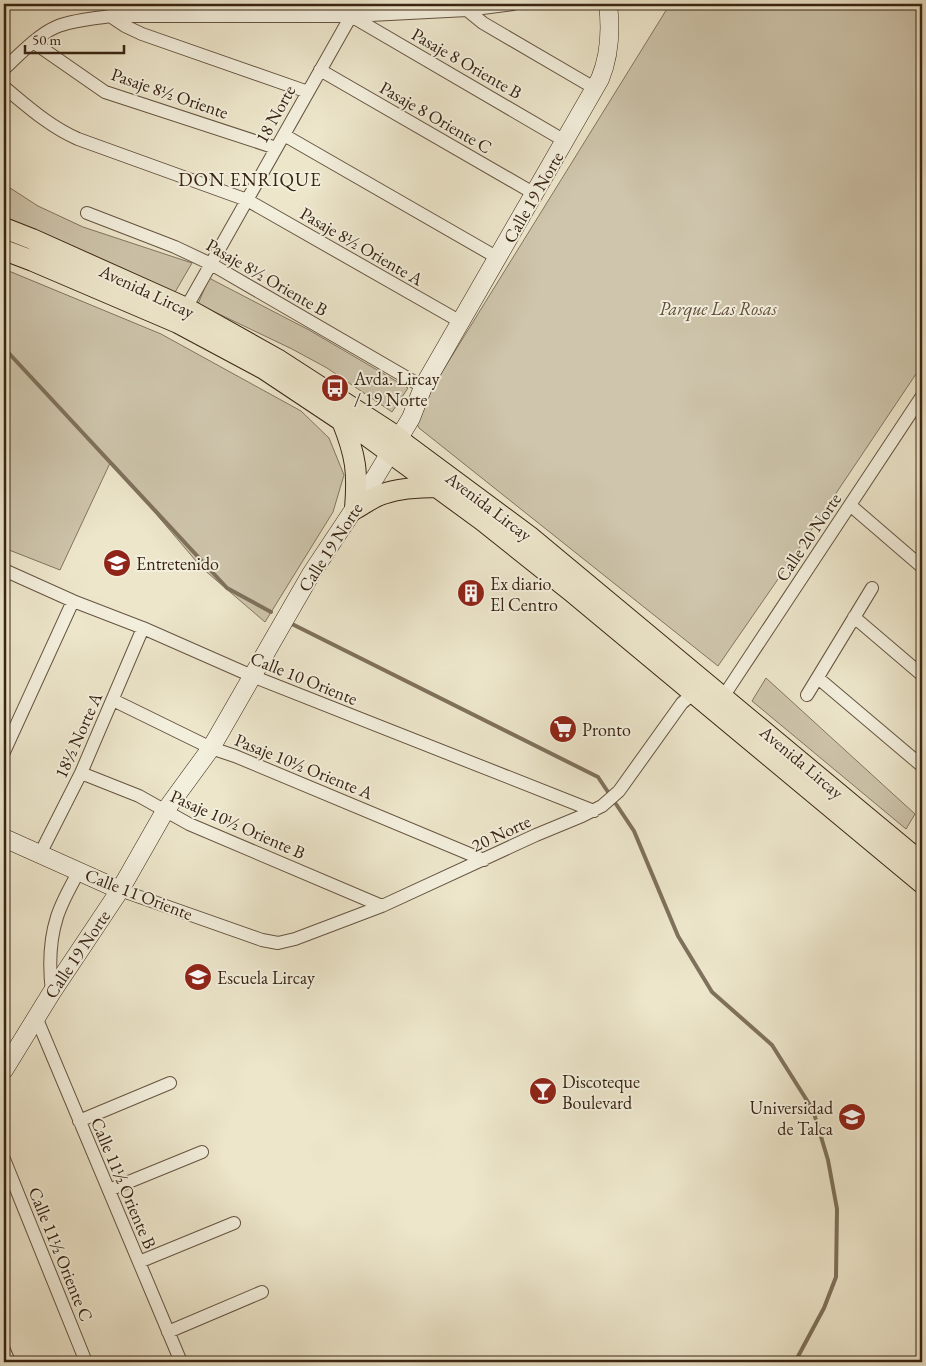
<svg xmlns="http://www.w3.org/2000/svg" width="926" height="1366" font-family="'EB Garamond',serif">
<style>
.green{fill:#cec5ac;stroke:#837460}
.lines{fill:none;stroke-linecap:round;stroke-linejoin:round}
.stream{stroke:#7f715c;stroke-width:4}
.street-casing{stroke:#655441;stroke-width:14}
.secondary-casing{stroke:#382413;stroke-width:19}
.primary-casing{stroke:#382413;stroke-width:22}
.street{stroke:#f3efdd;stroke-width:12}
.secondary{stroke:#f3efdd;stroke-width:18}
.primary{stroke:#ede6cb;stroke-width:20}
.labels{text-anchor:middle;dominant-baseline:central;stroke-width:4;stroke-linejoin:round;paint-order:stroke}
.street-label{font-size:18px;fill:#382413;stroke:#f3efdd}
.park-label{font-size:18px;font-style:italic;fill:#5e4c39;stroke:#f3efdd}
.poi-label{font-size:18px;fill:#382413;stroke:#f3efdd;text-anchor:start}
.neighbourhood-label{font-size:19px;letter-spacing:1px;fill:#382413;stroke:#f3efdd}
</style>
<rect width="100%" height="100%" fill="#ede6cb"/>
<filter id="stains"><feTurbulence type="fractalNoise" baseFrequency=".004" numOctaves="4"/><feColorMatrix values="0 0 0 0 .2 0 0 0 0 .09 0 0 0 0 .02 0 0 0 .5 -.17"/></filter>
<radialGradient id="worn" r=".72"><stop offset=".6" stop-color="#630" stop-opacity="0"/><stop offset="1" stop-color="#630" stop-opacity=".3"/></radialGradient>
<!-- green -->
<path class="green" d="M 670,4 L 922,4 L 922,365 L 794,556 L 718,666 L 419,428 L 415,420 L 416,414 Z
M 4,184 L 38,206 L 83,227 L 192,263 L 174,294 L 4,220 Z
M 4,269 L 161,334 L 301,411 L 329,438 L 344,475 L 333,512 L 265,622 L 202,568 L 111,461 L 60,570 L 4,548 Z
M 209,278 L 309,330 L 408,388 L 392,412 L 327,368 L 292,349 L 198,304 Z
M 766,678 L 915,814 L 906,829 L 752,701 Z"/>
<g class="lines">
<!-- stream -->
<path class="stream" d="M 4,348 L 227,588 L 271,612
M 292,624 L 598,777 L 608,792
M 616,804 L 634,831 L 678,936 L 712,992 L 772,1045 L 813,1110 L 828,1160 L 837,1209 L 836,1277 L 824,1308 L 795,1362"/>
<!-- street casing -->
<g class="street-casing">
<path id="street" d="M 467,10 L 483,23 L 596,89
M 110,16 L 125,26 L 142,34 L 308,92
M 33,42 L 105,92 L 276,148
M 4,69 C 18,56 39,34 56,27 C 72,20 92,19 110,16 L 351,16 L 467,10 L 513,4
M 320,70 L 535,194
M 4,87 C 27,106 50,127 78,139 L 247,200 L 461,322
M 284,135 L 498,258
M 87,213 L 175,247 L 211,264 L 423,387
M 186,308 L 351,16 L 565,141
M 850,505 L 922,567
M 4,570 L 73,601 L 143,628 L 252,676 L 594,811
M 854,617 L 922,675
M 818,678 L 922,766
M 807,695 L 872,588
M 723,697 L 922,396
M 113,700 L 211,748 L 235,756 L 484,860
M 4,752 L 73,601
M 81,773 L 139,796 L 189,824 L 382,906
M 40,854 L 81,773 L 143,628
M 120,890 L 262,940 L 278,943 L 295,939 L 382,906 L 536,835 L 582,816 L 602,806 L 619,791 L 682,703 L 694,693
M 52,992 C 49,967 49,942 57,917 C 62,901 71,886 79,871
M 36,1017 L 181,1362
M 79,1121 L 170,1083
M 4,1159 L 86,1362
M 109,1190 L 202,1152
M 139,1262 L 234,1223
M 168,1332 L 262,1292
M 4,1350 L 9,1362"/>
</g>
<!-- secondary casing -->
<g class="secondary-casing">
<path id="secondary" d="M 4,838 L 120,890
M 4,1070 L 52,992 L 120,890 L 165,811 L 211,748 L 311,574 L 376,476 L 411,418 L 423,387 L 600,79 C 610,55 611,29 608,4"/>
</g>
<!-- primary casing -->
<g class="primary-casing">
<path id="primary" d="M 4,228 L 32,239 L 186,308 L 277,359 L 399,438 L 405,444 L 529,536 L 922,863
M 4,250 L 33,261 L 178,323 L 264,369 L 342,421 L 363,433 L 483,521 L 572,592 L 922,883
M 342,421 C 356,456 358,472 355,509
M 355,509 C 364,504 373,497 383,494 C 400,488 419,487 438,487"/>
</g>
<!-- street -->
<use href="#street" class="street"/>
<!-- secondary -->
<use href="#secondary" class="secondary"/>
<!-- primary -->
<use href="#primary" class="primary"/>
</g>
<!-- icons -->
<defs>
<g id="bus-disc" transform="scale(1.4375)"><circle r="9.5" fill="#8f2418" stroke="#f3efdd"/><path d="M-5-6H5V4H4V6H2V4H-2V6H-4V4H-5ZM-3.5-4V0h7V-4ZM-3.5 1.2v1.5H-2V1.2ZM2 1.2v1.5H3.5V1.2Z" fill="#fff"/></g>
<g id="school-disc" transform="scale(1.4375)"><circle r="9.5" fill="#8f2418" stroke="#f3efdd"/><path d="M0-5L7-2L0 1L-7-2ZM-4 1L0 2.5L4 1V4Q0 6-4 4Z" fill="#fff"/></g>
<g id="building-disc" transform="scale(1.4375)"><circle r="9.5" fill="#8f2418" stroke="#f3efdd"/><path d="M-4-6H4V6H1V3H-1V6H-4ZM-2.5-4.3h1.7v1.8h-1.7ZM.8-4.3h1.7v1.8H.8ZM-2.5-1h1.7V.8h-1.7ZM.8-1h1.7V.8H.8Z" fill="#fff"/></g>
<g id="supermarket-disc" transform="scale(1.4375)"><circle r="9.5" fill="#8f2418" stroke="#f3efdd"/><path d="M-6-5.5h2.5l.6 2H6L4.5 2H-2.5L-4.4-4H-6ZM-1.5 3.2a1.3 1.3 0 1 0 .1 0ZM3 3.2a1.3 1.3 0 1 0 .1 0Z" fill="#fff"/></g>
<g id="bar-disc" transform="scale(1.4375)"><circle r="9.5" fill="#8f2418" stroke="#f3efdd"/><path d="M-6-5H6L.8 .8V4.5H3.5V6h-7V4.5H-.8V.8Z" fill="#fff"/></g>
<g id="university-disc" transform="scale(1.4375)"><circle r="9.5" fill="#8f2418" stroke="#f3efdd"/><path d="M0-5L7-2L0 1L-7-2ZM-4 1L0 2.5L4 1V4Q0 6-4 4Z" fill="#fff"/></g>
</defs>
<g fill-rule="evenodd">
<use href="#bus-disc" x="335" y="388"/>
<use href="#school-disc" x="117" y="563"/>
<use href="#building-disc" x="471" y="593"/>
<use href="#supermarket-disc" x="563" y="729"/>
<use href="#school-disc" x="198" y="977"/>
<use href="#bar-disc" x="543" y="1091"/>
<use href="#university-disc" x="852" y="1117"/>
</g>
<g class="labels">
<!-- street labels -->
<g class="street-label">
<text transform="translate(467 63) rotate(30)">Pasaje 8 Oriente B</text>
<text transform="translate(170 93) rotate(19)">Pasaje 8½ Oriente</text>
<text transform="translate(275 114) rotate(-61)">18 Norte</text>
<text transform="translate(436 117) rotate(30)">Pasaje 8 Oriente C</text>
<text transform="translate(533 197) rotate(-60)">Calle 19 Norte</text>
<text transform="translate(362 246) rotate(30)">Pasaje 8½ Oriente A</text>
<text transform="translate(267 277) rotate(30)">Pasaje 8½ Oriente B</text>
<text transform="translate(147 291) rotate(25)">Avenida Lircay</text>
<text transform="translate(489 506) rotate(37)">Avenida Lircay</text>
<text transform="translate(808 537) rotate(-56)">Calle 20 Norte</text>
<text transform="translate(330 547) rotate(-57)">Calle 19 Norte</text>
<text transform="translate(304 678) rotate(22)">Calle 10 Oriente</text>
<text transform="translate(78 735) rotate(-66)">18½ Norte A</text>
<text transform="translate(802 762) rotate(40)">Avenida Lircay</text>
<text transform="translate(304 766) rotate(22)">Pasaje 10½ Oriente A</text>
<text transform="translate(238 824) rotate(24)">Pasaje 10½ Oriente B</text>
<text transform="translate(501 833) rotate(-25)">20 Norte</text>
<text transform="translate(139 894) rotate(21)">Calle 11 Oriente</text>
<text transform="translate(77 954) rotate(-56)">Calle 19 Norte</text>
<text transform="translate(124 1183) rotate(67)">Calle 11½ Oriente B</text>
<text transform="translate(61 1254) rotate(68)">Calle 11½ Oriente C</text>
</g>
<!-- park labels -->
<g class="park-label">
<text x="718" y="308">Parque Las Rosas</text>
</g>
<!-- poi labels -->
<g class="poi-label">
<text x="354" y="378">Avda. Lircay<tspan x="354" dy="21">/ 19 Norte</tspan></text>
<text x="136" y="563">Entretenido</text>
<text x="490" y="583">Ex diario<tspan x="490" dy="21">El Centro</tspan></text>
<text x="582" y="729">Pronto</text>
<text x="217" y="977">Escuela Lircay</text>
<text x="562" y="1081">Discoteque<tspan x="562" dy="21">Boulevard</tspan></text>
<text x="833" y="1107" text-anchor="end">Universidad<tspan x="833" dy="21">de Talca</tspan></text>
</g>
<!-- neighbourhood labels -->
<g class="neighbourhood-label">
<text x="250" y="179">DON ENRIQUE</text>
</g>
</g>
<!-- margin -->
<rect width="926" height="1366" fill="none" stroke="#ede6cb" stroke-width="20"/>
<rect x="5" y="5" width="916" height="1356" fill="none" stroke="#382413" stroke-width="2.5"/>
<rect x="10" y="10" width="906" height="1346" fill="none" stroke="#382413"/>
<!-- scale -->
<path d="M25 45v8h99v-8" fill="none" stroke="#382413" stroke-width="2.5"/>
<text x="32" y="45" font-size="15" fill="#382413" stroke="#f3efdd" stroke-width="4" paint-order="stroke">50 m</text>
<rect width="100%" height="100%" filter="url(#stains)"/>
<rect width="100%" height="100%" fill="url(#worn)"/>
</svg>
